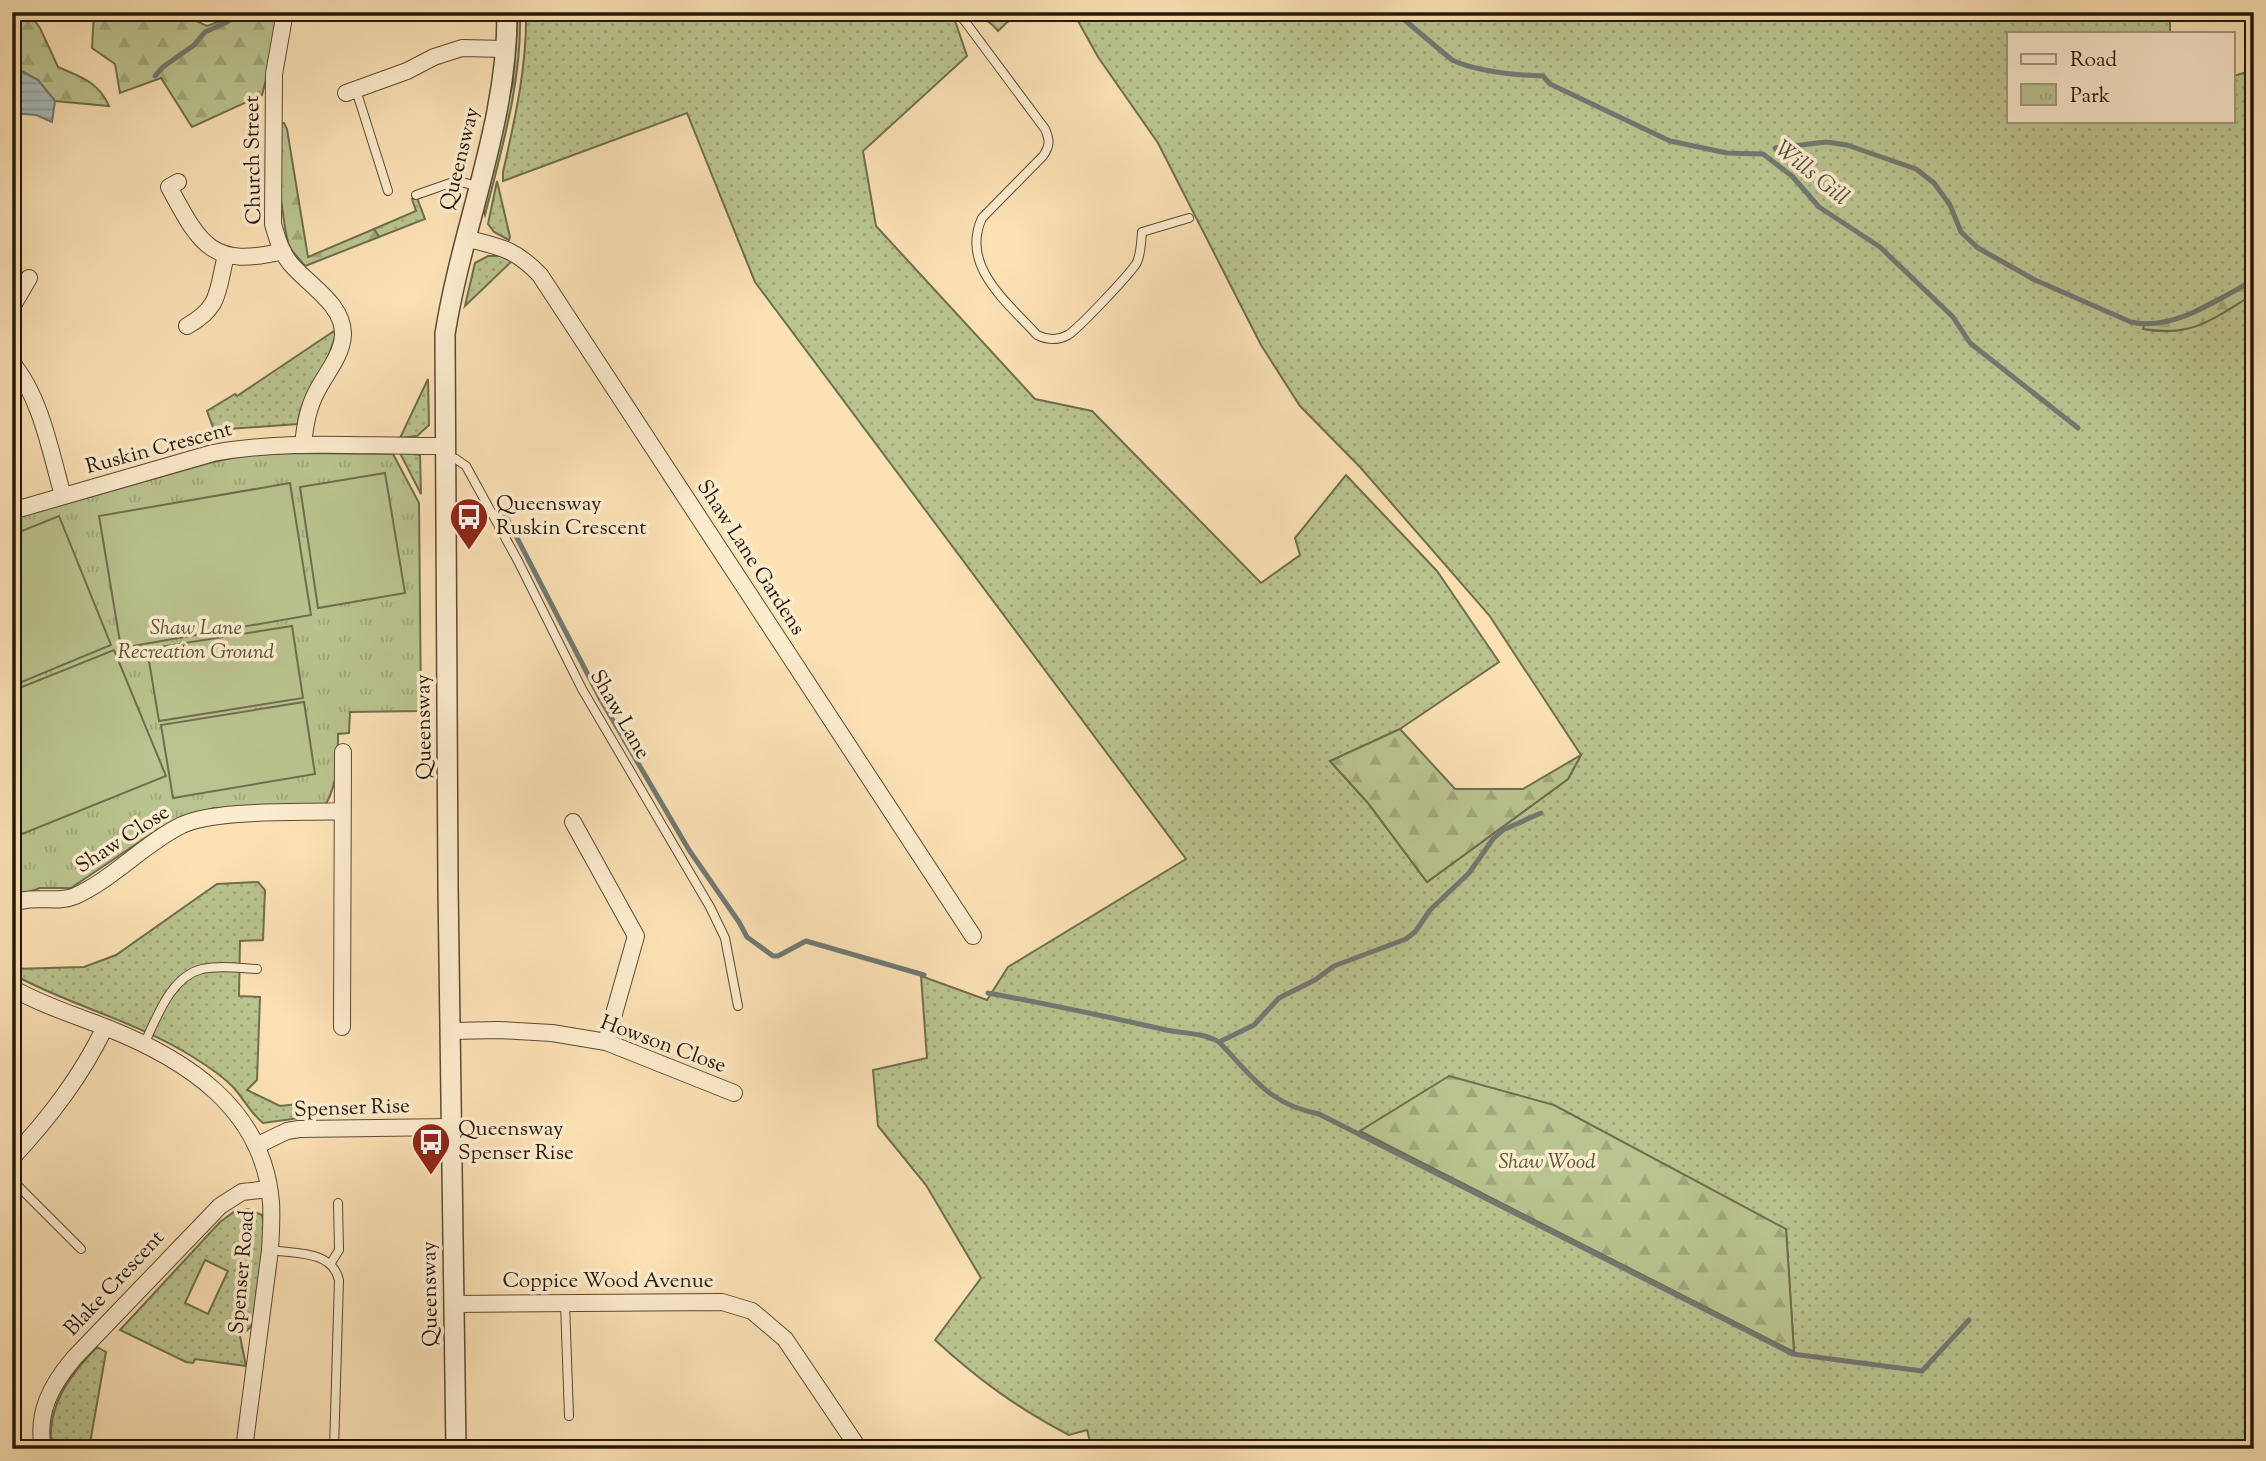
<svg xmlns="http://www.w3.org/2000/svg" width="2266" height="1461" font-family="'Sorts Mill Goudy',serif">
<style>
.grass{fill:url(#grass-dots);stroke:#6f6e4e;stroke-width:2;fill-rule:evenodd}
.forest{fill:url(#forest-firs);stroke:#6f6e4e;stroke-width:2}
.park{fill:url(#park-tufts);stroke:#6f6e4e;stroke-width:2}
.pitch{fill:#bac490;stroke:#6f6e4e;stroke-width:2}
.water{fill:url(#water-rules);stroke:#717973;stroke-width:2}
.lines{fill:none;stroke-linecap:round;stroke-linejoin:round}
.stream{stroke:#717973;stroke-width:5}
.service-casing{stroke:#5a4a35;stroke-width:10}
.minor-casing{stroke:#5a4a35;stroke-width:18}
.tertiary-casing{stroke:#5a4a35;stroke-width:22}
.service{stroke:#fcecce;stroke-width:8}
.minor{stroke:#fcecce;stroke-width:16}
.tertiary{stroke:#fcecce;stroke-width:19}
.labels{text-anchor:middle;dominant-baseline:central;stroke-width:7;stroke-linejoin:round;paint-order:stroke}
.street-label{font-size:21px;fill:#24180b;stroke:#fcecce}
.poi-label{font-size:21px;fill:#24180b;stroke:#fcecce;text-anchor:start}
.park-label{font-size:21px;font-style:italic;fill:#58543a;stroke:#fcecce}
.water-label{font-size:23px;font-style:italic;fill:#515148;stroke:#fcecce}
</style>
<defs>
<pattern id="grass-dots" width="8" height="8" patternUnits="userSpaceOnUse" patternTransform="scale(1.75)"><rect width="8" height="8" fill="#bac490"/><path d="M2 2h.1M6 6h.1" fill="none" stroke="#a0a87b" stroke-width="1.8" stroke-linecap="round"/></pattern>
<pattern id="forest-firs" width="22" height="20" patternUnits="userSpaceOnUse" patternTransform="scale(1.75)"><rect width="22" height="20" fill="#bac490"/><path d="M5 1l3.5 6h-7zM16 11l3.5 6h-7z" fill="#a0a87b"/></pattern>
<pattern id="park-tufts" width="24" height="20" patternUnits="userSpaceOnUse" patternTransform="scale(1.75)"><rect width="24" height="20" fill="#bac490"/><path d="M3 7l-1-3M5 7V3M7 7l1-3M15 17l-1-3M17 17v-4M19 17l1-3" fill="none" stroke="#a0a87b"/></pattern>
<pattern id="water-rules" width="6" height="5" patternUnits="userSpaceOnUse" patternTransform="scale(1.75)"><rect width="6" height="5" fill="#a5bab9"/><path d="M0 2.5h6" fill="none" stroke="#8e9f9e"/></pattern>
</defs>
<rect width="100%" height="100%" fill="#fbe1b4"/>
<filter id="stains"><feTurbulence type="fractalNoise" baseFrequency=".00286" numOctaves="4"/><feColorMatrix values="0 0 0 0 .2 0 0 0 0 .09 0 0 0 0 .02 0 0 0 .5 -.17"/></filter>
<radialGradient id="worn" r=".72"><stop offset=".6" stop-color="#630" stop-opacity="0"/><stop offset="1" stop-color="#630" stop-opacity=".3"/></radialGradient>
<!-- grass -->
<path class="grass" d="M 518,12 L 520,12 C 522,81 502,148 485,215 L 483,208 L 513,82 Z
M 526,12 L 952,12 L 967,56 L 863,151 L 876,226 L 1035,399 L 1092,411 L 1261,583 L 1300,555 L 1295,538 L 1346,475 L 1437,571 L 1499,662 L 1400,729 L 1330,761 L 1368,803 L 1427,882 L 1568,779 L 1581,755 L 1489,615 L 1360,467 L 1300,406 L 1261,345 L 1158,143 L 1098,57 L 1073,12 L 2170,12 L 2170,33 L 2009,33 L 2009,121 L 2233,121 L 2233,76 L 2254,70 L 2254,280 L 2180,318 L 2144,325 L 2144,329 C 2189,339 2216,316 2254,294 L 2254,1449 L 1099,1449 L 1091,1445 L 1087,1430 L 1069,1435 C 1016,1407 980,1381 935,1340 L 981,1278 L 926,1185 L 878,1126 L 873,1070 L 927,1058 L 921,976 L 987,1000 L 1008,967 L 1186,859 L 755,282 L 687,113 L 503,181 L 503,172 C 515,119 527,67 526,12 ZM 1361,1132 L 1786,1229 L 1794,1352 L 1760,1333 Z
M 967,12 L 1018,12 L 998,31 C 984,14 980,22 967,12 Z
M 497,181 L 510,237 L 509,240 L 494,232 L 488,224 Z
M 417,198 L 425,219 L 379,237 L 374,229 L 416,211 L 412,199 Z
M 488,256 L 504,256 L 512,261 L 465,306 L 475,263 Z
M 337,329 C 333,346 327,361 318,377 C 309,394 299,404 298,424 L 214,430 L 207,411 L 235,394 L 237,396 Z
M 428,379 L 429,425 L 417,436 L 400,438 Z
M 401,452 L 420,455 L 421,494 L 401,455 Z
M 258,882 L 265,890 L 263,940 L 240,941 L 239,996 L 260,997 L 257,1080 L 247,1090 L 280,1106 L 307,1103 L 308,1117 L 263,1123 C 250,1113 243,1097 232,1086 C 221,1075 206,1065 193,1057 C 136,1021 71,1006 12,974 L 12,969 L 84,967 L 116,955 L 217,884 Z
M 248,1209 L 262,1215 L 265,1229 L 255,1313 L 251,1327 L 240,1336 L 246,1366 L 195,1359 L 193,1363 L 186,1362 L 120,1330 L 220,1222 L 235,1211 ZM 205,1260 L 228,1271 L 208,1314 L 185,1303 Z
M 97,1347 L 106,1352 L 89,1449 L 52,1449 C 45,1407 70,1375 97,1347 Z"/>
<!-- forest -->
<path class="forest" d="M 12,12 L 28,12 L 40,28 L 58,67 C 80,77 98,81 109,106 L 55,101 L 38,80 L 12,66 Z
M 94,12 L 176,12 L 207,26 L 224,20 L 227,12 L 278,12 L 268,71 L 262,95 L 192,127 L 161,78 L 120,93 L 115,64 L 92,48 Z
M 284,123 L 287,129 L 308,257 L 374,229 L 379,237 L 305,266 L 289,247 L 285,228 L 281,199 L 280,124 Z
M 2254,280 L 2254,294 C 2212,319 2195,337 2143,329 L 2144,325 L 2180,318 Z
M 1400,729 L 1455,789 L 1523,789 L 1581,755 L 1568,779 L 1427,882 L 1368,803 L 1330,761 Z
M 1449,1076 L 1554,1105 L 1786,1229 L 1794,1352 L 1360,1131 Z"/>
<!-- park -->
<path class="park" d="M 291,453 L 393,454 L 419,503 L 421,711 L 350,712 L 349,733 L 338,734 C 338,760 338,783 325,806 L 214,808 L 179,820 L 148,836 L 71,888 L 40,888 L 12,898 L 12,519 L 209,463 L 246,455 Z"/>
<!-- pitch -->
<path class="pitch" d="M 385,473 L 405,593 L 318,608 L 300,487 Z
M 290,483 L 311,615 L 121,648 L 99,516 Z
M 59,516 L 111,645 L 12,686 L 12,535 Z
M 292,626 L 303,698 L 159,721 L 147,649 Z
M 114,650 L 166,776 L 12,838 L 12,691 Z
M 304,702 L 315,774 L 173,798 L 161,725 Z"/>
<!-- water -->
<path class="water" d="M 12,66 L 38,80 L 55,101 L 52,122 L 36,115 L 12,113 Z"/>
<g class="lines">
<!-- stream -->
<path class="stream" d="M 1395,12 L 1452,60 C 1478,72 1514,75 1543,76 L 1550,84 L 1670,141 L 1727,153 L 1763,154 L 1792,176 L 1819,207 L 1880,247 L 1953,317 L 1970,343 L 2078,428
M 155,76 L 163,67 L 194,45 L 205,32 L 227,22 L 238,12
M 1775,148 L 1826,142 L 1847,145 L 1916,169 L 1934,183 L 1950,205 L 1961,232 L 1978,248 L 2035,280 L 2131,322 C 2173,332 2218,299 2254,280
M 500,505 L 601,700 L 689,850 L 739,922 L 747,937 L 773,956 L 778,956 L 806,941 L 924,975
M 988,993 C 1047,1004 1104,1016 1162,1029 C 1181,1034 1203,1032 1219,1042 L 1254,1025 L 1279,998 L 1315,980 L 1334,966 L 1406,939 L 1415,932 L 1430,910 L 1469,873 L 1493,839 L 1503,830 L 1541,813
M 1219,1042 C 1253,1077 1268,1104 1319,1114 L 1793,1354 L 1922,1371 L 1969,1320"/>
<!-- service casing -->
<g class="service-casing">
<path id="service" d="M 958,12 L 1045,129 C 1050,140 1050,146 1043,156 L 982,218 C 960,266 1007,302 1037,335 C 1047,340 1057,341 1068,335 C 1079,328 1128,276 1136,264 C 1141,256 1141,242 1142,232 L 1189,218
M 356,90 L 388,191
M 416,195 L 456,181 L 478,186
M 448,457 L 456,459 L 466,466 L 518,561 L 582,689 L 710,907 L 725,938 L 738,1006
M 144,1044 C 157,1018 170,977 202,969 C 220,965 239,968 257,969
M 12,1180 L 81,1249
M 270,1250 C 295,1254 332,1250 339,1280 L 334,1449
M 331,1263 L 339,1250 L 338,1203
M 565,1303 L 569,1416"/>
</g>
<!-- minor casing -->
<g class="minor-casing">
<path id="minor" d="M 285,12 L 274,74 L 273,224 C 277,238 281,252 290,263 C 308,285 344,304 343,335 C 342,355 327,372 318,389 C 308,407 305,425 303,445
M 346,93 L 407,71 L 434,57 L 462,48 L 506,49
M 178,182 L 169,187 C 200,244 211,269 283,251
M 465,238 C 500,247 514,248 540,275 L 973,936
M 12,307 L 29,278
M 187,326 C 221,307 217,291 226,255
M 12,363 C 41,397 51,454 63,496
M 12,511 L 213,453 C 289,439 368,447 444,446
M 573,822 L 636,936 L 606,1042
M 12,904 C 34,894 57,904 75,896 C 113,879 145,843 182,825 C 217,809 300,813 341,811
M 12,988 C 42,1005 74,1015 105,1027 C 186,1059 263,1108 271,1202 C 272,1218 271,1234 270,1250 L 244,1449
M 342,1027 L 343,752
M 451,1031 L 499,1030 L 552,1033 L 606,1042 L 734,1093
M 256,1146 L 287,1131 L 299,1129 L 452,1127
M 12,1158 C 49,1118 81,1077 105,1027
M 454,1304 L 722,1302 L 752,1311 L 785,1339 L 859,1449
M 43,1449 C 36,1413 51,1385 74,1358 L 220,1206 L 242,1192 L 269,1189"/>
</g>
<!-- tertiary casing -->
<g class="tertiary-casing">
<path id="tertiary" d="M 456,1449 L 448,886 L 445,334 C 462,226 508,122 507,12"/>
</g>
<!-- service -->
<use href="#service" class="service"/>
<!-- minor -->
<use href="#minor" class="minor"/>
<!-- tertiary -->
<use href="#tertiary" class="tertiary"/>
</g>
<!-- icons -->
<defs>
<g id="bus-pin" transform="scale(2.0125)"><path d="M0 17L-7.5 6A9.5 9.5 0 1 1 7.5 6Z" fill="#8f2418" stroke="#fcecce"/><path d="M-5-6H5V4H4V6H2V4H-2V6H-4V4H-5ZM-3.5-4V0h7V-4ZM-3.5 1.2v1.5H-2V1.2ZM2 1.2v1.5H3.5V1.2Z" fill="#fff"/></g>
</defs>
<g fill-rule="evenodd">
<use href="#bus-pin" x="469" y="517"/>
<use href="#bus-pin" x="431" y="1142"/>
</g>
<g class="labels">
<!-- street labels -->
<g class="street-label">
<text transform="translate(461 159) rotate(-76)">Queensway</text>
<text transform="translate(254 160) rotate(-91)">Church Street</text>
<text transform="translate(159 449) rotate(-15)">Ruskin Crescent</text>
<text transform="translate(750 558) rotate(57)">Shaw Lane Gardens</text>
<text transform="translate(619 715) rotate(60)">Shaw Lane</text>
<text transform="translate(425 727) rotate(-91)">Queensway</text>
<text transform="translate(123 840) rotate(-33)">Shaw Close</text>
<text transform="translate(663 1045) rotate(20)">Howson Close</text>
<text transform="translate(352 1109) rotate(-2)">Spenser Rise</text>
<text transform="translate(243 1272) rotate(-85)">Spenser Road</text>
<text x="608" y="1282">Coppice Wood Avenue</text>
<text transform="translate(115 1284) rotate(-47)">Blake Crescent</text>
<text transform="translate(431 1294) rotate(-91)">Queensway</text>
</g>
<!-- poi labels -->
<g class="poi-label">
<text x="496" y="505">Queensway<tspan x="496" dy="24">Ruskin Crescent</tspan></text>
<text x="458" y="1130">Queensway<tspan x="458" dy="24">Spenser Rise</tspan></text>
</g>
<!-- park labels -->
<g class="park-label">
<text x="196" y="629">Shaw Lane<tspan x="196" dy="24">Recreation Ground</tspan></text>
<text x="1547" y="1163">Shaw Wood</text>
</g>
<!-- water labels -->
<g class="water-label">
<text transform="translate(1811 174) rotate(39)">Wills Gill</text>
</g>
</g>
<!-- margin -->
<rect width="2266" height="1461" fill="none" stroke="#fbe1b4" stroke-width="42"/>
<rect x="14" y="14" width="2238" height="1433" fill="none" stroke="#24180b" stroke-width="3.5"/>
<rect x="21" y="21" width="2224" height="1419" fill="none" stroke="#24180b" stroke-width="2"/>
<!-- legend -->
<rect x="2007" y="32" width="228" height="91" fill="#fcecce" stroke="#a69780" stroke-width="2"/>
<rect x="2021" y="54" width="35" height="10" fill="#fcecce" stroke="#a69780" stroke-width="2"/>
<text x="2070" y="66" font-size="21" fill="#24180b">Road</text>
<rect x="2021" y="84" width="35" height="21" fill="url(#park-tufts)" stroke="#a69780" stroke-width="2"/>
<text x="2070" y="102" font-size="21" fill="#24180b">Park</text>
<rect width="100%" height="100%" filter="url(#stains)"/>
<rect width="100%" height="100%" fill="url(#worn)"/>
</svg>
